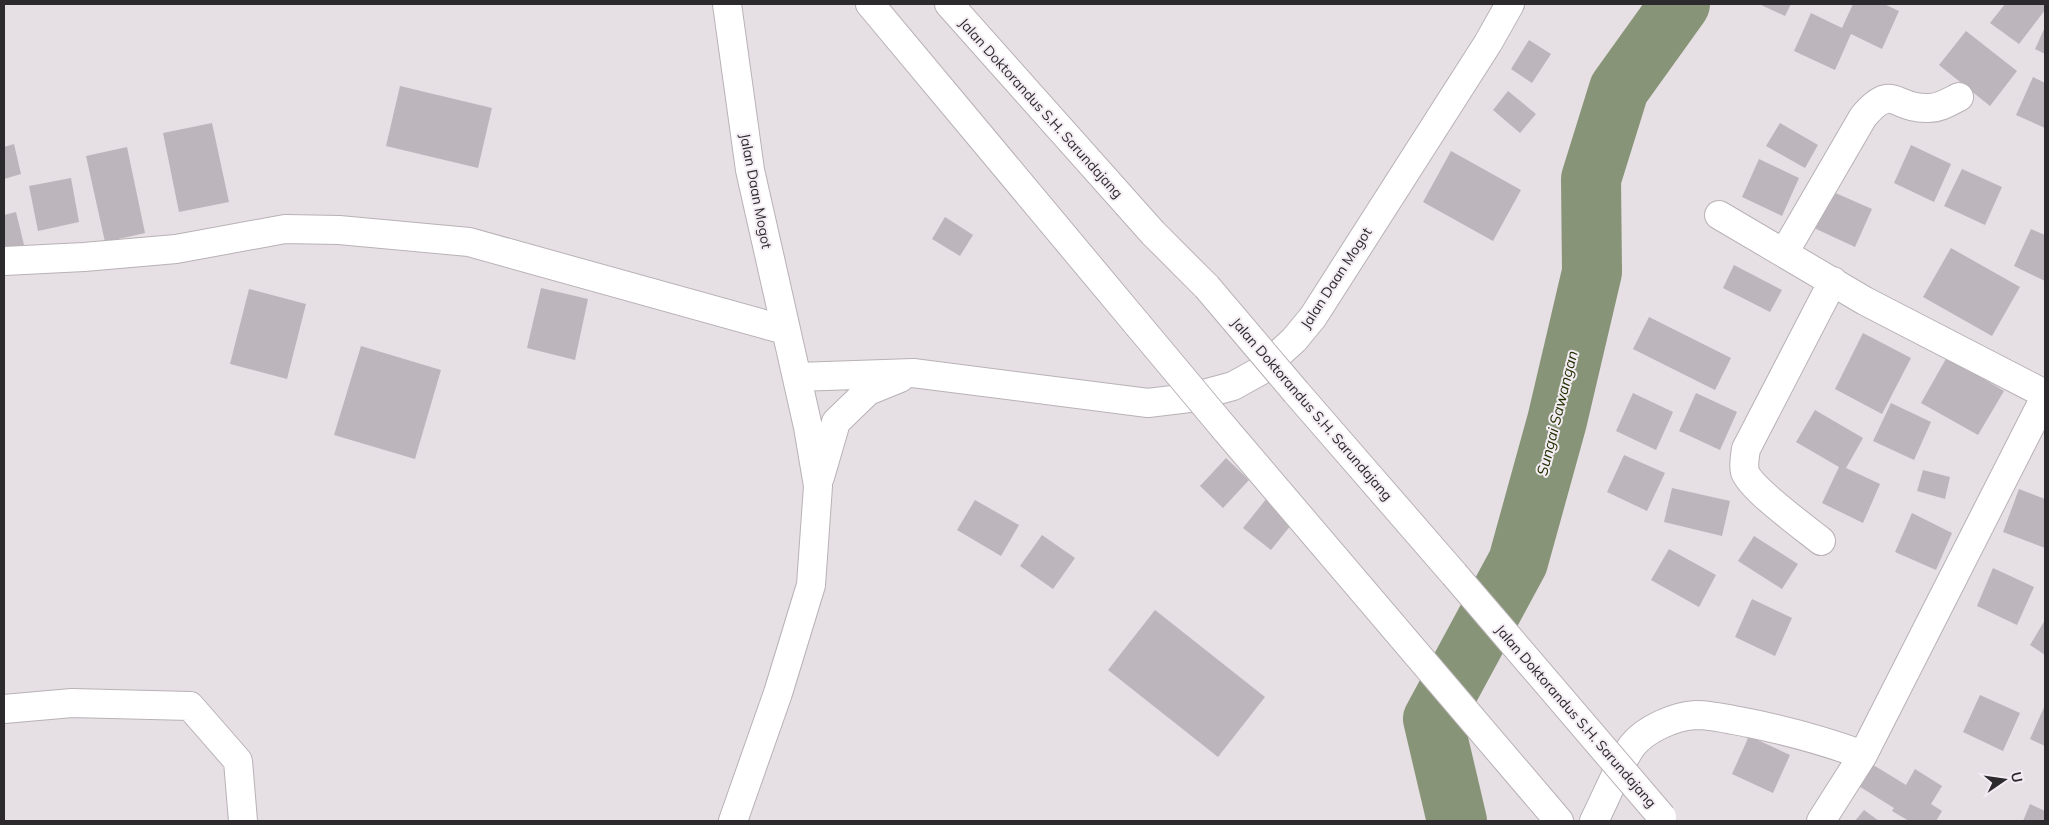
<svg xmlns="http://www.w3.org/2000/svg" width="2049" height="825" font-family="Mulish,sans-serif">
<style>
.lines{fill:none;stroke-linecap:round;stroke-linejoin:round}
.river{stroke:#889477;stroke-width:60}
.building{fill:#bcb5bb}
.minor-casing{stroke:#b8b1b6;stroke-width:30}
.major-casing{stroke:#b8b1b6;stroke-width:30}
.highway-casing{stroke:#b8b1b6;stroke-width:30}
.minor{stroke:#fff;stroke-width:28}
.major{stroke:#fff;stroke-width:28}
.highway{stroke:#fff;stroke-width:28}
.highway-bridge-casing{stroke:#b8b1b6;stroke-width:30;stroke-linecap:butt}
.highway-bridge{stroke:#fff;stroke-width:28}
.labels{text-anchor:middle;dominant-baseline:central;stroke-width:4;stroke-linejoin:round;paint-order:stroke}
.street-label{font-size:14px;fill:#2d2a2d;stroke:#f3ecf2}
.water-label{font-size:15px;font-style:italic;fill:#213000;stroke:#f3ecf2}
</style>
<rect width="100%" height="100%" fill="#e6dfe4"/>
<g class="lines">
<!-- river -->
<path class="river" d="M 1457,821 L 1433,719 L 1518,562 L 1557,421 L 1592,272 L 1591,179 L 1619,89 L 1680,4"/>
</g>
<!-- building -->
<path class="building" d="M 1759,4 L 1791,4 L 1785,16 Z
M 1853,4 L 1884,4 L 1899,11 L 1882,49 L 1851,34 L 1835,70 L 1794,51 L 1811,13 L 1842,28 Z
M 2005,4 L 2045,4 L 2045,10 L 2019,44 L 1990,23 Z
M 2045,27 L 2045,54 L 2035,49 Z
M 1966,31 L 2017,71 L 1990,106 L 1939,65 Z
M 1529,40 L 1551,54 L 1532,83 L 1511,69 Z
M 2033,77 L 2045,83 L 2045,128 L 2016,115 Z
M 400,86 L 492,108 L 478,168 L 386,146 Z
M 1508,91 L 1536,114 L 1520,133 L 1493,110 Z
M 212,123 L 229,202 L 179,212 L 163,133 Z
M 1780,123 L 1818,145 L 1805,168 L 1766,146 Z
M 14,144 L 21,174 L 4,179 L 4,147 Z
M 1911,145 L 1951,164 L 1934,202 L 1894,183 Z
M 127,147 L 145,233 L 105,242 L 86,156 Z
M 1451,151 L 1521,190 L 1493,241 L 1423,202 Z
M 1759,159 L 1799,178 L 1782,216 L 1742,197 Z
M 1962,169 L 2002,187 L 1985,225 L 1944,206 Z
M 71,178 L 79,222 L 38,231 L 29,186 Z
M 1831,191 L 1872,209 L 1855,247 L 1814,228 Z
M 16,212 L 25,249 L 4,254 L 4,215 Z
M 945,217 L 973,235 L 960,256 L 932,239 Z
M 2031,229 L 2045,235 L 2045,281 L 2014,266 Z
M 1951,248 L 2020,287 L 1992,336 L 1923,297 Z
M 1734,265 L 1782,290 L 1770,312 L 1723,288 Z
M 541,288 L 588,299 L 575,360 L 527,348 Z
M 249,289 L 306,304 L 287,379 L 230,364 Z
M 1649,317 L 1731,358 L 1715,390 L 1633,349 Z
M 1863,333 L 1911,358 L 1882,414 L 1835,389 Z
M 361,346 L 441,370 L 415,459 L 334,435 Z
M 1947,357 L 2004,391 L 1978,435 L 1921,403 Z
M 1633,393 L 1673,412 L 1656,450 L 1616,431 Z
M 1696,393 L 1737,412 L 1720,450 L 1679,431 Z
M 1891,403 L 1931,422 L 1914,460 L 1873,441 Z
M 1815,410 L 1863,438 L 1846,468 L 1880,484 L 1863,523 L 1822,503 L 1839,467 L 1796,442 Z
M 1624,455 L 1665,473 L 1647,511 L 1607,492 Z
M 1226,458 L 1249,480 L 1223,508 L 1200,486 Z
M 1923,470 L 1950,477 L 1945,499 L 1917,491 Z
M 1672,488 L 1730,501 L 1722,536 L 1664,522 Z
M 2019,489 L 2045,499 L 2045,548 L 2003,532 Z
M 1267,498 L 1295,520 L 1271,550 L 1243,528 Z
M 975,500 L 1019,525 L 1001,556 L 957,530 Z
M 1912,513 L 1952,533 L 1936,570 L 1895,552 Z
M 1042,535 L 1075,558 L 1053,589 L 1020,566 Z
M 1754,536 L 1798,564 L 1782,589 L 1738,561 Z
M 1669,549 L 1716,575 L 1699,607 L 1651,580 Z
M 1993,568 L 2034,587 L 2017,625 L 1977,606 Z
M 1752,599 L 1792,618 L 1775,656 L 1735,637 Z
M 1155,610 L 1265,697 L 1218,757 L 1108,670 Z
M 2045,620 L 2045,655 L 2030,645 Z
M 1980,695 L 2020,713 L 2003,751 L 1963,732 Z
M 2045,705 L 2045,746 L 2030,739 Z
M 1749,736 L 1790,755 L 1773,793 L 1732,774 Z
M 1870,763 L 1906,785 L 1915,769 L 1942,786 L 1931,804 L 1942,811 L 1936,821 L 1909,821 L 1892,811 L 1894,808 L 1857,785 Z
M 2030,804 L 2045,811 L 2045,821 L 2023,821 Z
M 1864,810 L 1879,821 L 1855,821 Z"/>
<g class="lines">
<!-- minor casing -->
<g class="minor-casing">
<path id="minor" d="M 1719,215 L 1865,301 L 2045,394
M 1784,253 L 1863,117 C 1893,81 1894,110 1929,108 C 1940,108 1949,102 1959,97
M 4,261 L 84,257 L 176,249 L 285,229 L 339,230 L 469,242 L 785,330
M 1821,541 C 1805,528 1751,489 1745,472 C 1743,465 1745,456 1746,449 L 1833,281
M 4,709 L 72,703 L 190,706 L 238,761 L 243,821
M 1594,821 C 1605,800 1619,764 1632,746 C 1645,729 1675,716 1696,715 C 1713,715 1732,720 1749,723 C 1788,731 1825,741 1863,755
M 1821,821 L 1863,755 L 2045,397"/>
</g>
<!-- major casing -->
<g class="major-casing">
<path id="major" d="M 727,4 L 750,170 L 808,427 L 818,486 L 811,585 L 778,693 L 733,821
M 797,377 L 913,373 L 1148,403 L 1189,398 L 1233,386 L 1260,371 L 1294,340 L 1313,317 L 1488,43 L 1510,4
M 820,477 L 836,422 L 868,391 L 900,378"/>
</g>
<!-- highway casing -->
<g class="highway-casing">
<path id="highway" d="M 870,4 L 1138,325
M 949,4 L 1153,233 L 1207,287
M 1296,392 L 1454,574
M 1225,429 L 1559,821"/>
</g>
<!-- minor -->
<use href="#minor" class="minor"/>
<!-- major -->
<use href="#major" class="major"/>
<!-- highway -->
<use href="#highway" class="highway"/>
<!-- highway-bridge casing -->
<g class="highway-bridge-casing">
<path id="highway-bridge" d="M 1207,287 L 1296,392
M 1138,325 L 1225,429
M 1454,574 L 1662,817"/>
</g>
<!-- highway-bridge -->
<use href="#highway-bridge" class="highway-bridge"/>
</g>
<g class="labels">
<!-- street labels -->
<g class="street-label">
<text transform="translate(1041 108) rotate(48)">Jalan Doktorandus S.H. Sarundajang</text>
<text transform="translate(756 191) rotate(79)">Jalan Daan Mogot</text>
<text transform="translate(1336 278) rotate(-57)">Jalan Daan Mogot</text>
<text transform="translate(1312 409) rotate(49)">Jalan Doktorandus S.H. Sarundajang</text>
<text transform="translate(1576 716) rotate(49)">Jalan Doktorandus S.H. Sarundajang</text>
</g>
<!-- water labels -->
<g class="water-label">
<text transform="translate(1557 413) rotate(-76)">Sungai Sawangan</text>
</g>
</g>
<!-- border -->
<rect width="2049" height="825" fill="none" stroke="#2d2a2d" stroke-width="10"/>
<!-- north arrow -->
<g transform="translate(2004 780) rotate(77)" stroke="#f3ecf2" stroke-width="4" paint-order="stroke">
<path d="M0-4L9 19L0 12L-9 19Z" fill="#2d2a2d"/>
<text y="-8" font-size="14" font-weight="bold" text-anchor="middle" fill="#2d2a2d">U</text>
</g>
</svg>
